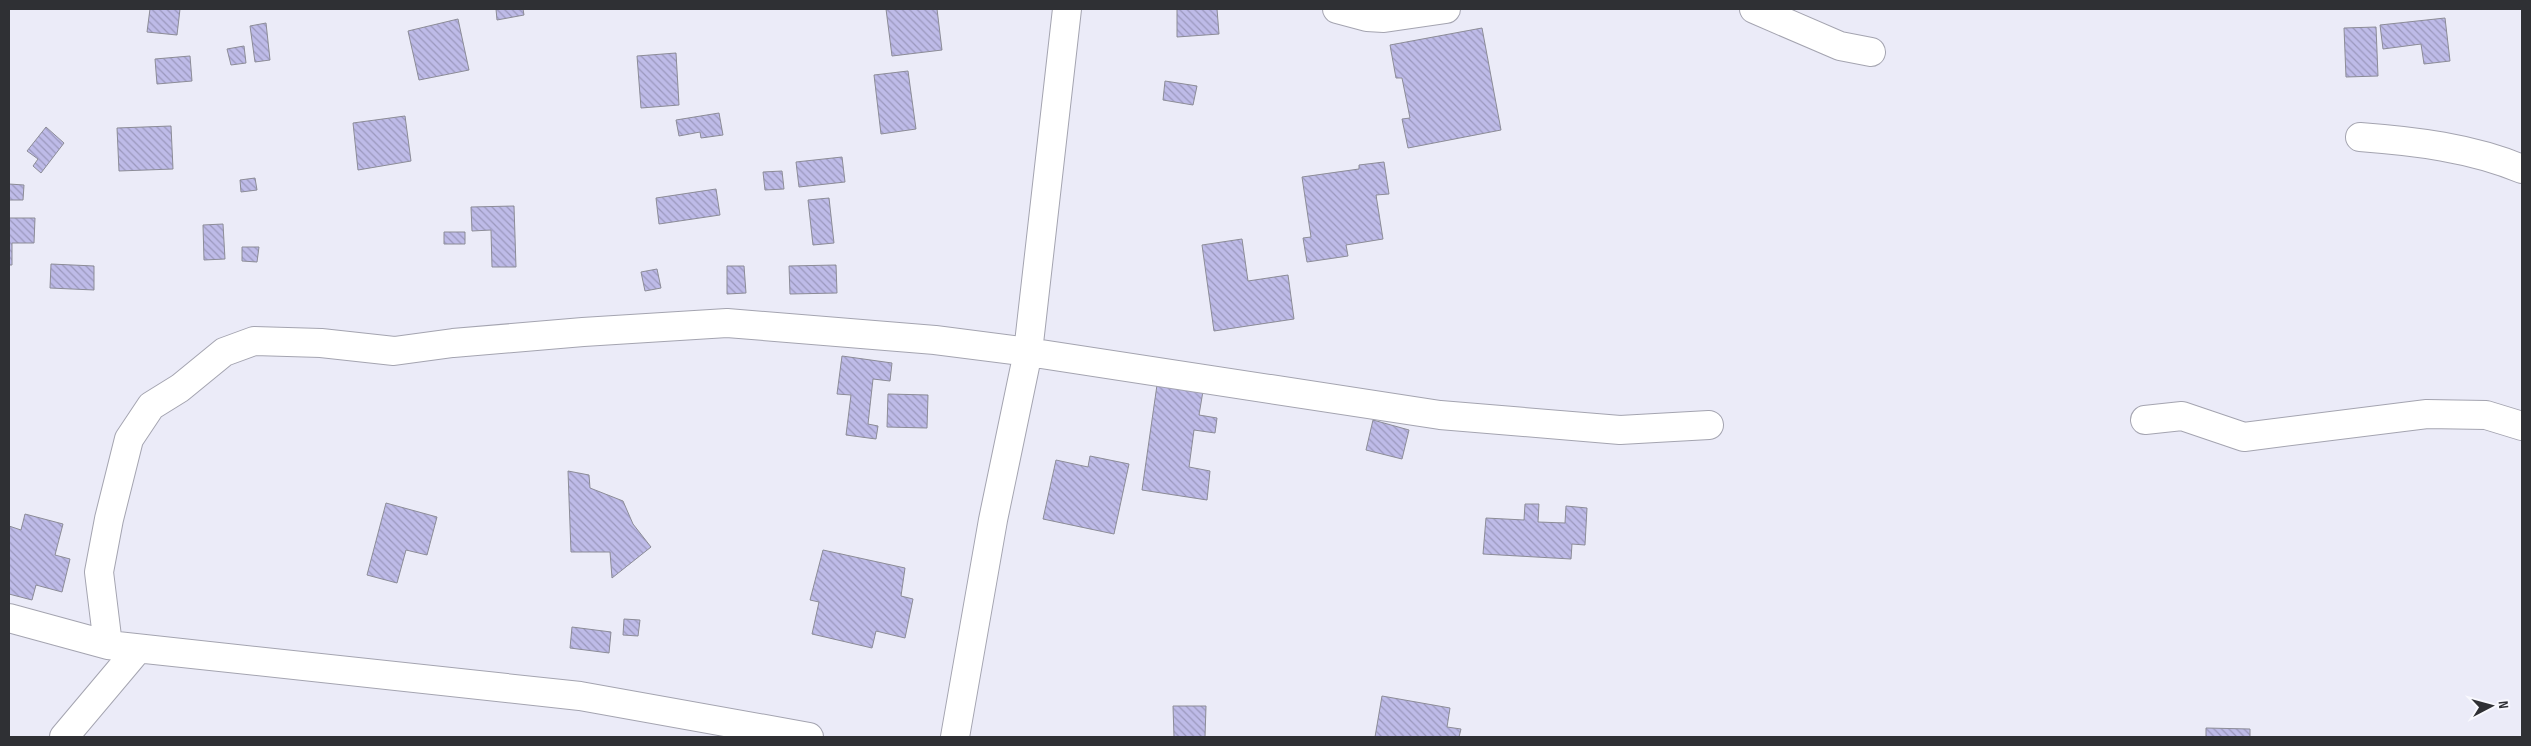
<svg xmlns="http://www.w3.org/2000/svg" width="2531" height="746" font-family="'Sofia Sans Condensed',sans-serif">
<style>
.building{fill:url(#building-back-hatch);stroke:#8c8c97}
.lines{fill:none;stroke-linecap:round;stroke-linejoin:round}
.street-casing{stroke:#a4a4b0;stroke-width:30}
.street{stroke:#fff;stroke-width:28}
</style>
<defs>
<pattern id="building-back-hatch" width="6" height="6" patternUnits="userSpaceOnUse" patternTransform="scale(1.25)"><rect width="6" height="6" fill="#bebbe8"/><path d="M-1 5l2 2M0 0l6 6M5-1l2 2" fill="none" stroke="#9b98bd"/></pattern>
</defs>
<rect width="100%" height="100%" fill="#ebebf8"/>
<!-- building -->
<path class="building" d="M 150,9 L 180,9 L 177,35 L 147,32 Z
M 496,9 L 523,9 L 524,15 L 497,20 Z
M 886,9 L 937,9 L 942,50 L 892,56 Z
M 1177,9 L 1217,9 L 1219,34 L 1177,37 Z
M 2445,18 L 2450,61 L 2424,64 L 2421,44 L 2383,49 L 2380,25 Z
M 458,19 L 469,70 L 419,80 L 408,31 Z
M 266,23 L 270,60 L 255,62 L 250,26 Z
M 2376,27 L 2378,76 L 2346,77 L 2344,28 Z
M 1482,28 L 1501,130 L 1408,148 L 1402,119 L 1410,118 L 1402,78 L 1396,78 L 1390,45 Z
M 244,46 L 246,63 L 231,65 L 227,49 Z
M 676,53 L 679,105 L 641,108 L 637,56 Z
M 190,56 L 192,81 L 157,84 L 155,59 Z
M 908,71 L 916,129 L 881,134 L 874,75 Z
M 1165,81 L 1197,86 L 1193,105 L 1163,100 Z
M 719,113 L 723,135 L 701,138 L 700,132 L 679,136 L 676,120 Z
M 405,116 L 411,161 L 358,170 L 353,123 Z
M 171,126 L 173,169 L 119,171 L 117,128 Z
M 46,127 L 64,143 L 41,173 L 33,166 L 38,159 L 27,151 Z
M 842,157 L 845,182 L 799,187 L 796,162 Z
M 1384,162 L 1389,194 L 1376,195 L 1383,239 L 1346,245 L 1348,256 L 1307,262 L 1303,238 L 1311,237 L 1302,177 L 1359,169 L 1359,165 Z
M 782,171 L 784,189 L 765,190 L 763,172 Z
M 255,178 L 257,190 L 241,192 L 240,180 Z
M 9,184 L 24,185 L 23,200 L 9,200 Z
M 716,189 L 720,215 L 659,224 L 656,198 Z
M 829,198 L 834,243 L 813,245 L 808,200 Z
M 514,206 L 516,267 L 492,267 L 491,230 L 472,231 L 471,207 Z
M 9,218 L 35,218 L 34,243 L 12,243 L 12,265 L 9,265 Z
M 223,224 L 225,259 L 204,260 L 203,225 Z
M 444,232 L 465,232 L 465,244 L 444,244 Z
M 1242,239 L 1248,281 L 1288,275 L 1294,319 L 1214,331 L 1202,245 Z
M 242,247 L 259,247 L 257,262 L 242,261 Z
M 51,264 L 94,266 L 94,290 L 50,288 Z
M 836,265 L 837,293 L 790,294 L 789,266 Z
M 727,266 L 744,266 L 746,293 L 727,294 Z
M 657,269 L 661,288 L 645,291 L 641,272 Z
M 842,356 L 892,363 L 890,381 L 873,379 L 868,424 L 878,426 L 876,439 L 846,435 L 851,395 L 837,394 Z
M 1158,378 L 1204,385 L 1199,415 L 1217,418 L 1215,433 L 1194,430 L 1189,467 L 1210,471 L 1207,500 L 1142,490 Z
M 888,394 L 928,395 L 927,428 L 887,427 Z
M 1373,420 L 1409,430 L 1402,459 L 1366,450 Z
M 1090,456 L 1129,464 L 1114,534 L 1043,519 L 1056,460 L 1088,467 Z
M 568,471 L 589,475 L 590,488 L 623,501 L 633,524 L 651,547 L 612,578 L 610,552 L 571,552 Z
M 386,503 L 437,517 L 427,555 L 406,550 L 397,583 L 367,575 Z
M 1525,504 L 1539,504 L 1538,522 L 1565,523 L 1566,506 L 1587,508 L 1585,545 L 1572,544 L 1571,559 L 1483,554 L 1486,518 L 1524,520 Z
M 25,514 L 63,524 L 55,555 L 70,559 L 62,592 L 36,585 L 32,600 L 9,594 L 9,526 L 21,530 Z
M 823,550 L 905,568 L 901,596 L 913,599 L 905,638 L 876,631 L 872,648 L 812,634 L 819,602 L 810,600 Z
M 624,619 L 640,620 L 638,636 L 623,635 Z
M 572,627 L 611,632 L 609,653 L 570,648 Z
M 1382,696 L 1450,708 L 1447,727 L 1461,729 L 1459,737 L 1375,737 Z
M 1173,706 L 1206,706 L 1205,737 L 1174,737 Z
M 2206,728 L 2250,729 L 2250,737 L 2206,737 Z"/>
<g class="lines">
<!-- street casing -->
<g class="street-casing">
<path id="street" d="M 1337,9 L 1367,17 L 1384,18 L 1446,9
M 1754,9 L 1840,46 L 1871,52
M 2360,137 C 2414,141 2472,148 2522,169
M 2145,420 L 2182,416 L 2244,437 L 2427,414 L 2486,415 L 2522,426
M 9,618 L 108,645 L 580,696 L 809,737
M 108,645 L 99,572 L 109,519 L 129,439 L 151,406 L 180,388 L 224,352 L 254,341 L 321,343 L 394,351 L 453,343 L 583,332 L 727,323 L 935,340 L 1028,352 L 1440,415 L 1620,430 L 1709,425
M 64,737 L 138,649
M 955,737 L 993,520 L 1028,352 L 1067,9"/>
</g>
<!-- street -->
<use href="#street" class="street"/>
</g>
<!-- border -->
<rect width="2531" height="746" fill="none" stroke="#2f3034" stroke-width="20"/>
<!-- north arrow -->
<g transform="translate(2491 706) rotate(84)" stroke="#f9f9fe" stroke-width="4" paint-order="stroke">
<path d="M0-4L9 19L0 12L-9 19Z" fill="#2f3034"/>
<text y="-8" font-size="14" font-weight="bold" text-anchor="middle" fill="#2f3034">N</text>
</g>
</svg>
